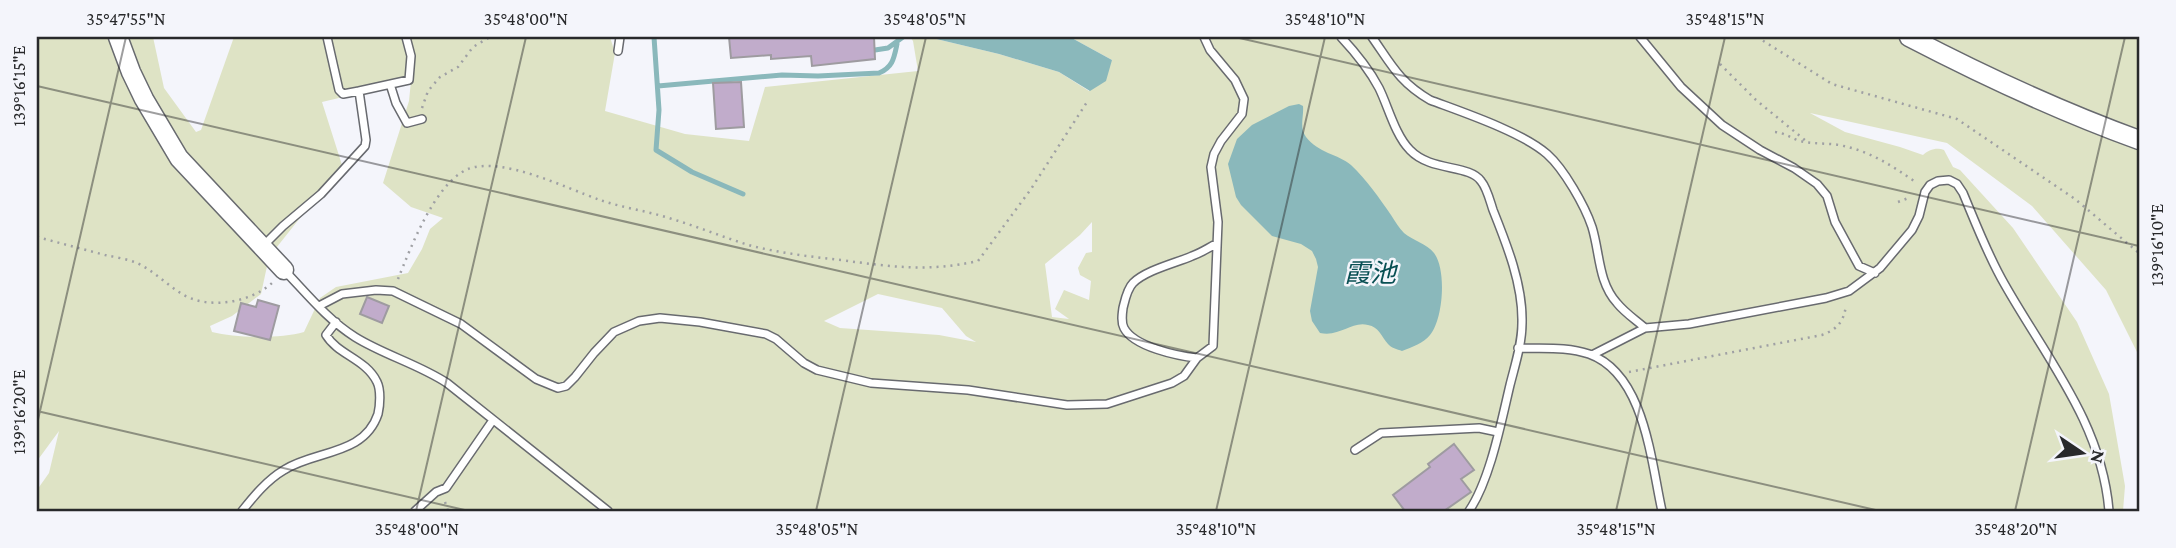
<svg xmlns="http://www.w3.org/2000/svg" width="2176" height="548" font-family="'Crimson Pro','Noto Sans JP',serif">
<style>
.green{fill:#dee3c5;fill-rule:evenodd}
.water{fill:#8ab8bb}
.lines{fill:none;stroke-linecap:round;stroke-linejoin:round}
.stream{stroke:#8ab8bb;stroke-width:5}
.building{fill:#c1accb;stroke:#9e9ba0;stroke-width:2}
.service-casing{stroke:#686a6f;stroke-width:10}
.tertiary-casing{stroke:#686a6f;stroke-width:21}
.path{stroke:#9fa0a4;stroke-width:2.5;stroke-dasharray:2 5;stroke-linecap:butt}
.service{stroke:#fff;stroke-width:7}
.tertiary{stroke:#fff;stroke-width:18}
.ticks{fill:none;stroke:#28292b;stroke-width:2;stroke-opacity:0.45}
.labels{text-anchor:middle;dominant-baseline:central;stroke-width:5;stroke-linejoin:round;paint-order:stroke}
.water-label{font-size:26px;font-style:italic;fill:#084f53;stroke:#f4f5fb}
.neatline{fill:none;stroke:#28292b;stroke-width:2.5}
.ticks-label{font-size:18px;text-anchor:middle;fill:#28292b}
</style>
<rect width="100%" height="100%" fill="#f4f5fb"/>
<!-- green -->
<path class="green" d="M 37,37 L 153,37 L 164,88 L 196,132 L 201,130 L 234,37 L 610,37 L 615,53 L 605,111 L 685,134 L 749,141 L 765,87 L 918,71 L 913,41 L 910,37 L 928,37 L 999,54 L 1059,72 L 1089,91 L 1112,60 L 1070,37 L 2139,37 L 2139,356 L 2106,290 L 2032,206 L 1947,143 L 1810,113 L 1845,132 L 1900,147 L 1923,155 C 1928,150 1937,147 1944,150 L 1953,167 L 1960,170 L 2013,228 L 2077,322 L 2109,394 L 2125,486 L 2123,511 L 37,511 L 37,490 L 49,473 L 59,431 L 37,461 ZM 411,81 L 409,101 L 383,183 L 411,207 L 443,218 L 430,229 L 422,249 L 408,273 L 336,287 L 320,298 L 304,332 C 279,339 237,338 212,332 L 210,326 L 232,316 L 261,294 L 269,257 L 342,165 L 322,102 ZM 1092,222 L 1092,252 L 1086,253 L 1078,268 L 1080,275 L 1091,281 L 1089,300 L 1064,290 L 1055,309 L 1069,319 L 1052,317 L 1045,264 L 1080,235 ZM 878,294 L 942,308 L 966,336 L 976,342 L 939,335 L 840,328 L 824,321 Z"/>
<!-- water -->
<path class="water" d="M 928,37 L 1070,37 L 1112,60 L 1106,81 L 1090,91 L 1059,72 L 999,54 Z
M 1299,104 L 1303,106 C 1304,117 1299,127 1306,137 C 1318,153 1338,154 1351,165 C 1366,179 1380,199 1391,215 C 1395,221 1399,228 1404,233 C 1412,240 1427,244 1434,253 C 1447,270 1443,320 1430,335 C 1424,343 1412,347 1402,351 C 1397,349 1391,348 1388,344 C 1381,336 1379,327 1368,325 C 1351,321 1341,337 1320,333 L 1312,321 L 1310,311 L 1318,267 L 1316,259 L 1312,251 L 1301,244 L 1272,236 L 1241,205 L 1236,197 L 1228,164 L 1237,139 L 1252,125 L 1289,106 Z"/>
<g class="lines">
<!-- stream -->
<path class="stream" d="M 654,37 L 659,110 L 656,150 L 692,172 L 743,194
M 875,50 L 888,48 L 903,37
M 658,86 L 782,75 L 818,76 L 879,73 C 893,67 894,58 897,44"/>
</g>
<!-- building -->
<path class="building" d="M 729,37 L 874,37 L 875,59 L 812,66 L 811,56 L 771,59 L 771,55 L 731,58 Z
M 741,82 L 744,127 L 716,129 L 713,83 Z
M 367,297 L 389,306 L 382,323 L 360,314 Z
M 258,300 L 279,306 L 270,340 L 234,331 L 241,303 L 256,307 Z
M 1454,444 L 1474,470 L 1461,479 L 1471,492 L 1444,511 L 1405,511 L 1393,495 L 1430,467 L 1428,464 Z"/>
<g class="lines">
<!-- service casing -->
<g class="service-casing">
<path id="service" d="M 1341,37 C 1355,52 1369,69 1379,88 C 1388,106 1395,135 1410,150 C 1431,172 1469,164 1481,181 C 1487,188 1490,201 1493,210 C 1507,245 1523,285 1522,323 C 1522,344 1515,365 1510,385 C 1501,423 1490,480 1469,511
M 1372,37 C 1391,64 1399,82 1430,100 C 1462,112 1522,132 1547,154 C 1564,169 1585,206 1592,227 C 1600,253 1598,282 1617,303 C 1625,313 1636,320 1645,328
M 1640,37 L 1681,87 L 1722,125 L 1760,150 L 1794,168 L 1817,184 L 1827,196 L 1835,222 L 1859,266 L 1875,273
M 618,51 L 620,37
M 390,84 L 396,103 L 407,123 L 422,119
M 359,91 L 409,80 L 411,56 L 406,37
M 263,246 L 283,226 L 321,194 L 365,146 L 366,140 L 359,91 L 343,94 L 339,90 L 327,37
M 285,271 C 307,294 328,320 355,337 C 384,355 418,364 447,383 L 608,511
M 319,306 L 342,294 L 376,290 L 393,291 L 461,324 L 536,379 L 558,388 L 566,386 L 575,377 L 594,353 L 614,332 L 639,321 L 660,318 L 700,322 L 766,334 L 776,339 L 804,363 L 817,370 L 871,383 L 968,390 L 1067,405 L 1107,404 L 1172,383 L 1184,376 L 1197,358 L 1213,346 L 1218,222 L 1211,167 L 1214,154 L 1221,141 L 1242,114 L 1244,99 L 1235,80 L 1210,50 L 1204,37
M 1518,348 C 1542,349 1566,346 1589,354 C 1645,374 1651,462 1662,511
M 1592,355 L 1645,328 L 1689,324 L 1826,298 L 1849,291 L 1880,268 L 1912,230 L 1919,216 L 1925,192 L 1930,185 L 1938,181 L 1949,180 L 1957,184 L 1963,193 C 1976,224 1988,256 2005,285 C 2047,359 2102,424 2109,511
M 1197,358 C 1178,356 1134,347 1124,328 C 1121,322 1122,315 1123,308 C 1125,300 1127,289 1133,283 C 1146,270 1176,263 1192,256 C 1201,253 1208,248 1216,244
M 1355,450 L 1381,433 L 1479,428 L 1498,432
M 242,511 C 254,496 267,480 284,470 C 315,450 364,456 378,414 C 380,405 381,390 377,382 C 366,359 338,355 326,335 L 336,322
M 415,511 L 436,492 L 446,488 L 493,420"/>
</g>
<!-- tertiary casing -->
<g class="tertiary-casing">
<path id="tertiary" d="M 118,37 L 131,72 L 144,99 L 179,158 L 284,270
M 1909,37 C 1984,76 2059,111 2139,140"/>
</g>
<!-- path -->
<path class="path" d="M 1757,37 L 1832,84 L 1957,119 L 2075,199 L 2139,253
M 1720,64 L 1756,100 L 1806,141
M 422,108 L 428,91 L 440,77 L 458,67 L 473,47 L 490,37
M 1775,132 C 1785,133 1791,138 1800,141 C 1812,144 1826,143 1839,145 C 1870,151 1891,165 1917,183
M 1898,202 L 1911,197
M 37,237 C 60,243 82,249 105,255 C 115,257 127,259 137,263 C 154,271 166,284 182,294 C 208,310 251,303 273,282
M 398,279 C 411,247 435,183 468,169 C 502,156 566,188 600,200 C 623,208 648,211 672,219 C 699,227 725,238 752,246 C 781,253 812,257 841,260 C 892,267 928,272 978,261 L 1031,189 L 1087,102
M 1629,372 L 1822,335 C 1838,329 1844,321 1846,305
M 445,502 L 448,511"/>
<!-- service -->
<use href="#service" class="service"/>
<!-- tertiary -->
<use href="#tertiary" class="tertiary"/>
</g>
<!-- ticks -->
<path class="ticks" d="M 1235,37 L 2139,246M 37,86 L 1880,511M 37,411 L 469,511M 37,424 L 126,37M 416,511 L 526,37M 816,511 L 926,37M 1216,511 L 1325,37M 1616,511 L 1725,37M 2015,511 L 2125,37"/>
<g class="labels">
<!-- water labels -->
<g class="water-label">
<text x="1370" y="273">霞池</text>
</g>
</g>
<!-- border -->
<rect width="2176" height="548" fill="none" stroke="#f4f5fb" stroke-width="77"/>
<!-- north arrow -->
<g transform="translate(2082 453) rotate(103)" stroke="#f4f5fb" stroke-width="5" paint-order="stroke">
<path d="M0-5L12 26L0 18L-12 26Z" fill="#28292b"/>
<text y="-10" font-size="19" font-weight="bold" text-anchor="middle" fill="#28292b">N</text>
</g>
<rect x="38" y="38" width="2100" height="472" class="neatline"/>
<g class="ticks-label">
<text x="126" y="25">35°47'55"N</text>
<text x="526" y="25">35°48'00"N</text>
<text x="925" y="25">35°48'05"N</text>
<text x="1325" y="25">35°48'10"N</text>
<text x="1725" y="25">35°48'15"N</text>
<text transform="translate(19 86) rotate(-90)" y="6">139°16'15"E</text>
<text transform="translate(2157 245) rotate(-90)" y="6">139°16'10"E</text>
<text transform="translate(19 412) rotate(-90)" y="6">139°16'20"E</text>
<text x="417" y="535">35°48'00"N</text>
<text x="817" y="535">35°48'05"N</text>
<text x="1216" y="535">35°48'10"N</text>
<text x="1616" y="535">35°48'15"N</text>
<text x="2016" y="535">35°48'20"N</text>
</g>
</svg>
